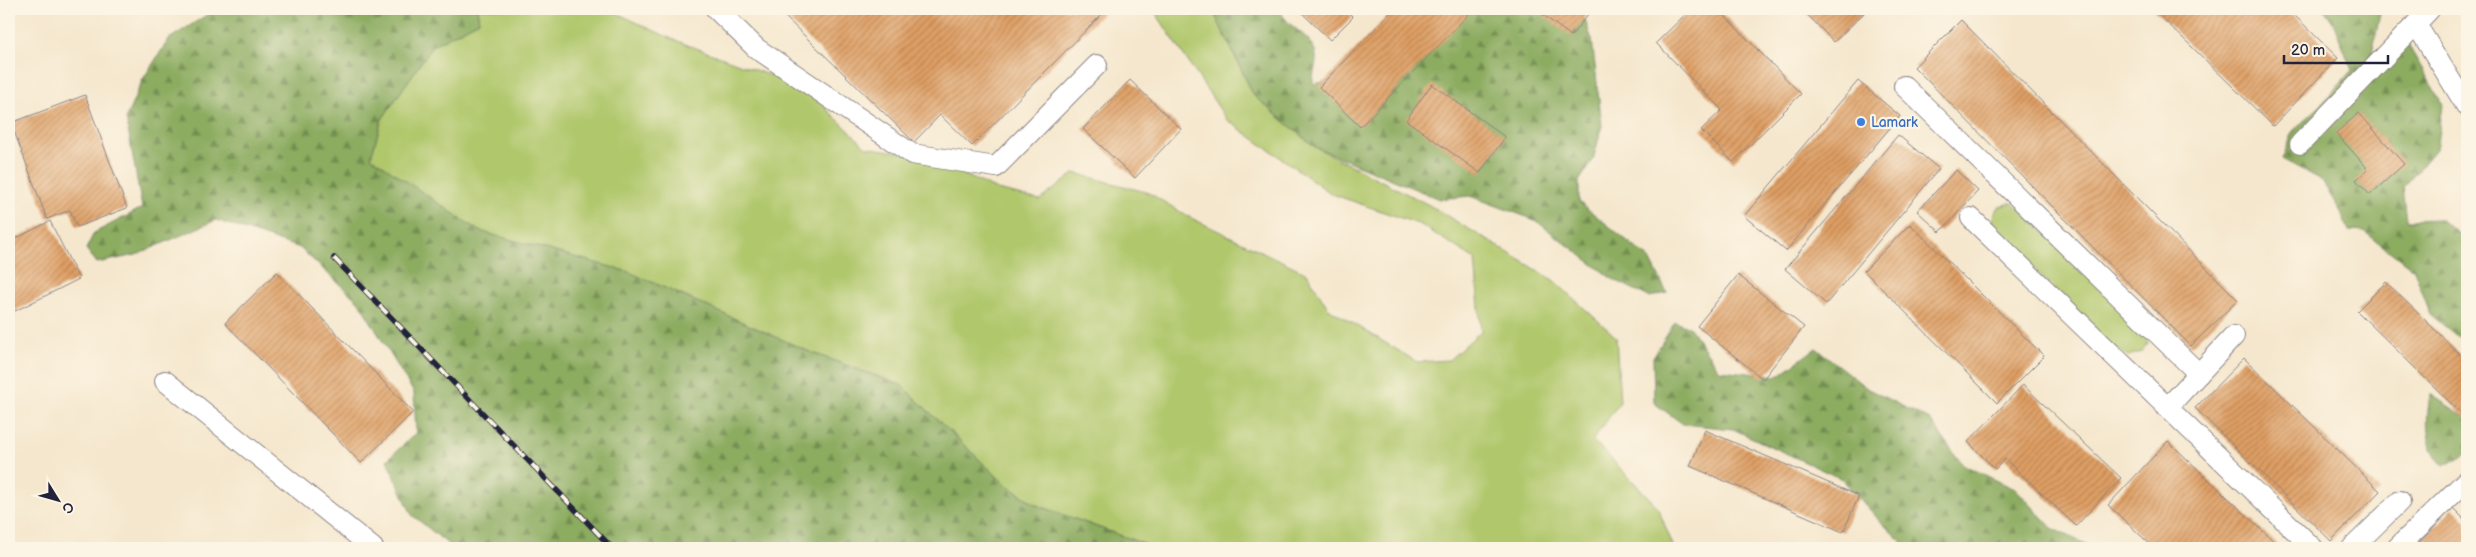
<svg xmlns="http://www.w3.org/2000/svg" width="2476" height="557" font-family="'Balsamiq Sans',sans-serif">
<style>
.green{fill:#b0c76c;stroke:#697454}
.forest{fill:url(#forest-firs);stroke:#57674e}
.building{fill:url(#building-hatch)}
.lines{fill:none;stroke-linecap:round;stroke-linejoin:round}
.lane-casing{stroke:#8c8484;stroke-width:22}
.lane{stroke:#fff;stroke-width:20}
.rail-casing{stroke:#22223b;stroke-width:5.5}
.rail{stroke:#fcf5e5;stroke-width:4;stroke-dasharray:11;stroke-linecap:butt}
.shop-dot{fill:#3f7fe0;stroke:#fcf5e5;stroke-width:2}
.labels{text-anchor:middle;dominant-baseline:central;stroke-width:4.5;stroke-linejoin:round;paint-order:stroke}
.shop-label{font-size:14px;fill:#366cbe;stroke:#fcf5e5;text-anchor:start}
</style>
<defs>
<pattern id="forest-firs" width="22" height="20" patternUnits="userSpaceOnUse" patternTransform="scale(1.25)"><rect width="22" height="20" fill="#8cac60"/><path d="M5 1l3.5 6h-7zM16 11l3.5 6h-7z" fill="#728c50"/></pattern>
<pattern id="building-hatch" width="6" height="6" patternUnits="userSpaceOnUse" patternTransform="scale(1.25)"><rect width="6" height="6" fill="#df9f64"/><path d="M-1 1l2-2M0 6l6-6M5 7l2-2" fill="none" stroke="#b48154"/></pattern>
</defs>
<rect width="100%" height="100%" fill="#fcf5e5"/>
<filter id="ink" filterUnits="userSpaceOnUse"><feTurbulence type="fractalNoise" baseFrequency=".02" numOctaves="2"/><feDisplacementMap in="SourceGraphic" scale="10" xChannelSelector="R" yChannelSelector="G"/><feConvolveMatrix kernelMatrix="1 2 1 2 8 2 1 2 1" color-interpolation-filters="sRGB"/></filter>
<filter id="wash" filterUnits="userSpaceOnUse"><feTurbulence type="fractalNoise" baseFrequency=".0096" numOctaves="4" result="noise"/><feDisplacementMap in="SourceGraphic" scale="20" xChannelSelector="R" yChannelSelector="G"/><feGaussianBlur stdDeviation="1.12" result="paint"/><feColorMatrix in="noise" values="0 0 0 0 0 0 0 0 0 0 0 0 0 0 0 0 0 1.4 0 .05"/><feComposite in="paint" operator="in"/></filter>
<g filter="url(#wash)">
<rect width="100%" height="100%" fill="#f5e7cd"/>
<!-- green -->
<path class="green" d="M 477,9 L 608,9 L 672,39 L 806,89 L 866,147 L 927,157 L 997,190 L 1040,200 L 1075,173 L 1149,193 L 1189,217 L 1307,273 L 1328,308 L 1417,362 L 1449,360 L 1481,331 L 1475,259 L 1421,225 L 1332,194 L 1227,120 L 1153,9 L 1212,9 L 1254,96 L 1315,147 L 1429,205 L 1552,279 L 1616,337 L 1620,402 L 1593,440 L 1657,506 L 1674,548 L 1155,548 L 1037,505 L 1005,484 L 901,385 L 810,352 L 629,272 L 479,231 L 370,157 L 382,119 L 433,45 L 479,21 Z
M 2012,202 L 2146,329 L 2147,343 L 2141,352 L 2128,356 L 2113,349 L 1990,224 L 1997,208 Z"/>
<!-- forest -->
<path class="forest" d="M 216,9 L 477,9 L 479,21 L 433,45 L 382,119 L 371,157 L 479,231 L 629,272 L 810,352 L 901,385 L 1005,484 L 1036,505 L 1155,548 L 453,548 L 412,515 L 387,460 L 416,433 L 414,393 L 359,302 L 300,248 L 216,220 L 136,255 L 97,263 L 86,249 L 94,233 L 142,208 L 126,118 L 143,79 L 169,39 Z
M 1212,9 L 1280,9 C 1285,28 1314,34 1316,56 C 1317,65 1312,75 1313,84 L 1388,71 L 1420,21 L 1432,9 L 1581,9 L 1592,40 L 1602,126 L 1593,160 L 1579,181 L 1579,202 L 1650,259 L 1667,293 L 1649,297 L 1611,278 L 1535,220 L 1470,196 L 1439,199 L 1315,147 L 1254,96 Z
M 2324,9 L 2381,9 L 2372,53 L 2407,43 L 2443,105 L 2436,149 L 2403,188 L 2407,220 L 2440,219 L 2467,240 L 2467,344 L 2431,315 L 2414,270 L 2365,232 L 2349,231 L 2341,212 L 2320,179 L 2282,159 L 2294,130 L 2319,107 L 2352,70 L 2333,22 Z
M 1675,322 L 1690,328 L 1719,370 L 1778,376 L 1816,348 L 1868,389 L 1930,420 L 1962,464 L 2017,490 L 2052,528 L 2094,548 L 1913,548 L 1906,546 L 1881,522 L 1842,479 L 1733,429 L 1683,424 L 1654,403 L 1653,357 Z
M 2430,394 L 2467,418 L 2467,453 L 2444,466 C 2424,446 2426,420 2430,394 Z"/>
<g id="blocks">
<!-- building -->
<path class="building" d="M 777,9 L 1107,9 L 972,146 L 940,115 L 914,142 Z
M 1298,9 L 1345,9 L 1353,17 L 1330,40 Z
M 1394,9 L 1463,9 L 1469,14 L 1360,127 L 1319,87 Z
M 1535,9 L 1583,9 L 1589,13 L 1571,36 Z
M 1691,9 L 1718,9 L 1801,94 L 1733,162 L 1701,130 L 1722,110 L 1656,43 Z
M 1802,9 L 1860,9 L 1864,13 L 1834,42 Z
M 2153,9 L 2288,9 L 2338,58 L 2273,126 Z
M 1961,20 L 2238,300 L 2191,346 L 1914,67 Z
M 1130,80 L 1181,129 L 1135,178 L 1083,129 Z
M 1858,81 L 1900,116 L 1786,251 L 1744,216 Z
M 1432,84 L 1505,137 L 1480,173 L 1406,120 Z
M 85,95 L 127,208 L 77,227 L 70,210 L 47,219 L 11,123 Z
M 2359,113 L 2404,164 L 2370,195 L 2356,180 L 2368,169 L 2336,133 Z
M 1898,135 L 1939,169 L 1826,304 L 1785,269 Z
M 1956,170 L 1978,191 L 1940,232 L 1917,211 Z
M 50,221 L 79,279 L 9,314 L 9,242 Z
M 1910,224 L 2044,356 L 1997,403 L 1864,271 Z
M 277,272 L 413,412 L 361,463 L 225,323 Z
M 1738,275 L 1804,327 L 1763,379 L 1697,326 Z
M 2386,282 L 2467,361 L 2467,419 L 2357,311 Z
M 2244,358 L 2380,491 L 2331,541 L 2195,408 Z
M 2023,385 L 2121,478 L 2076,526 L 2005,459 L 1995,469 L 1968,442 Z
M 1705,430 L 1859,496 L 1843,532 L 1690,466 Z
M 2168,441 L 2281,548 L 2154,548 L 2108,505 Z
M 2453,508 L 2467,522 L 2467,548 L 2414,548 Z"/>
</g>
</g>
<g filter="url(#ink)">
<use href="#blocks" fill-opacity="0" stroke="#8c8484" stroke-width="1"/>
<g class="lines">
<!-- lane casing -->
<g class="lane-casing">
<path id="lane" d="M 716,9 L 756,48 L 912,154 L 996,167 L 1097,65
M 2430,9 L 2416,24 L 2467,107
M 1904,86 L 2199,374
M 2300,144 L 2416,24
M 1971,218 L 2313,548
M 165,381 L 373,548
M 2167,408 L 2234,336
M 2352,548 L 2400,501
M 2397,548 L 2467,480"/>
</g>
<!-- lane -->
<use href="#lane" class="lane"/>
<!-- rail casing -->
<g class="rail-casing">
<path id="rail" d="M 334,258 L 612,548"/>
</g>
<!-- rail -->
<use href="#rail" class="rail"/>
</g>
</g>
<!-- markers -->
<circle class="shop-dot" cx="1861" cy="122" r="5"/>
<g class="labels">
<!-- shop labels -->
<g class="shop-label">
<text x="1871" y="122">Lamark</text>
</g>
</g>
<!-- margin -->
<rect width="2476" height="557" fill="none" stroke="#fcf5e5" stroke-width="30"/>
<!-- north arrow -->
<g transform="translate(58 500) rotate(127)" stroke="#fcf5e5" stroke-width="4" paint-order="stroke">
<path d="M0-4L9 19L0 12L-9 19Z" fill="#22223b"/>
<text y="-8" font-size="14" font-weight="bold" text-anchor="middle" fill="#22223b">С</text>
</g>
<!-- scale -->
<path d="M2284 55v8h104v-8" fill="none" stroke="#22223b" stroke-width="2.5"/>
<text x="2291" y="55" font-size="15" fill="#22223b" stroke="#fcf5e5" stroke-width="4" paint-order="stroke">20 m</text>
</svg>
